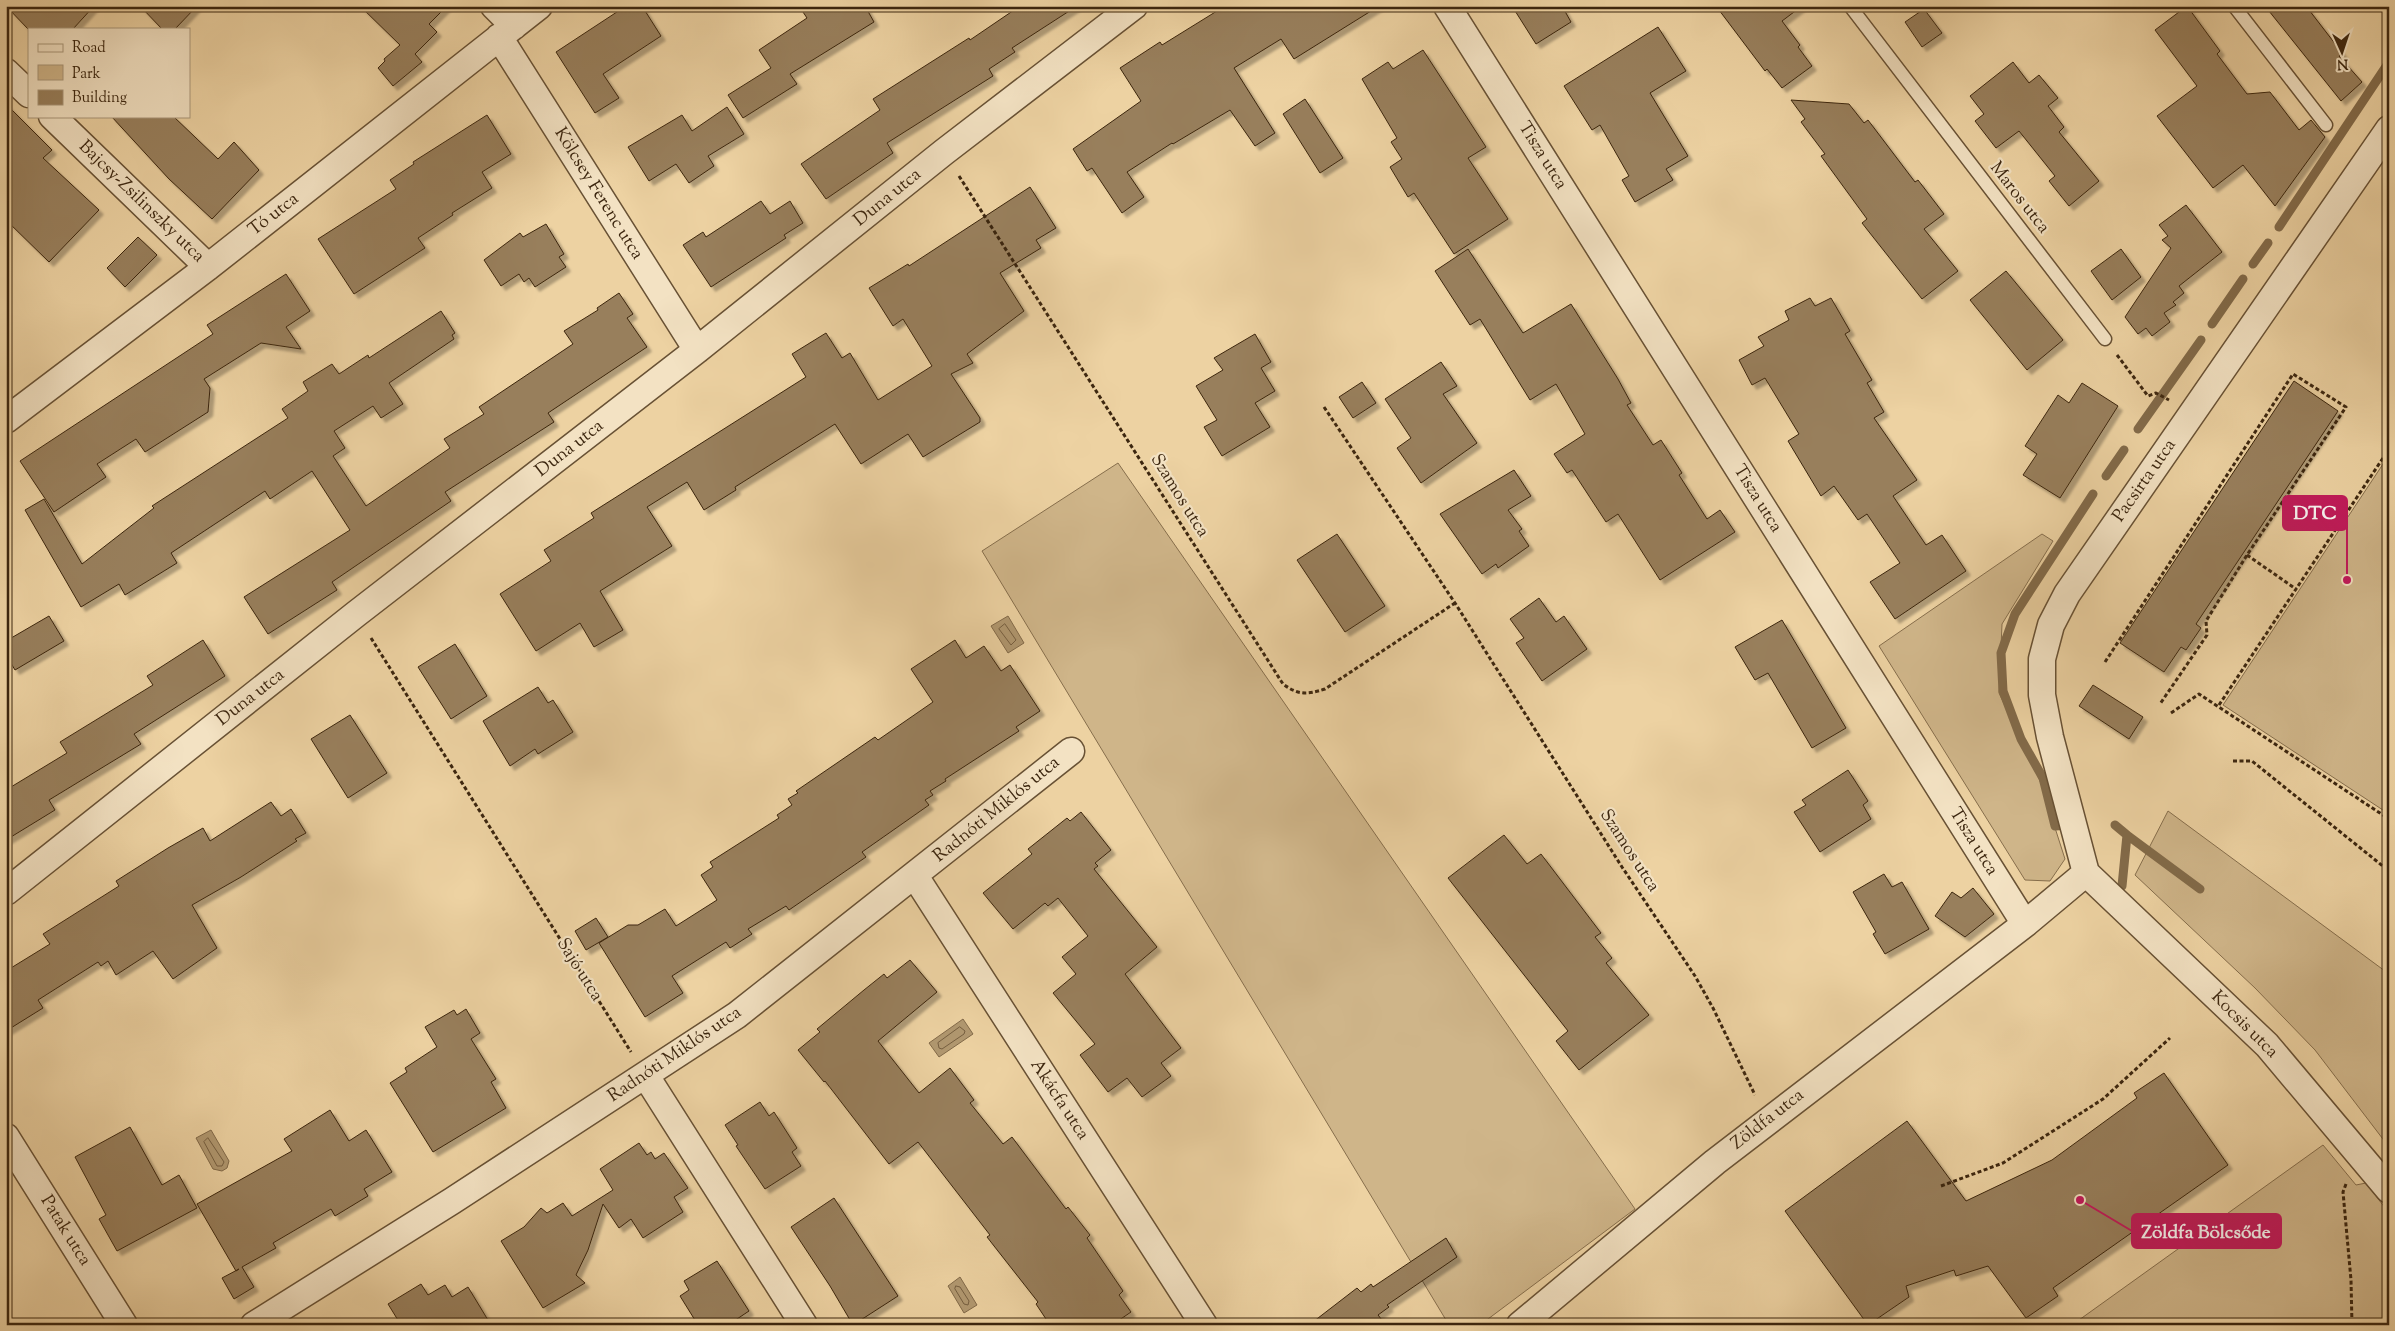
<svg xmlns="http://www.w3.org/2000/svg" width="2395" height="1331" font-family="'Sorts Mill Goudy',serif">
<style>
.green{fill:#cfb589;stroke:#866e4c}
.water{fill:#b19870;stroke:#826a49}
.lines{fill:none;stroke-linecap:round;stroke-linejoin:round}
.shore{stroke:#765f40;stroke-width:1}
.stream{stroke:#826a49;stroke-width:9}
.building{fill:#987f5b;stroke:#3c260f;filter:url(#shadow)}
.lane-casing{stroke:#685134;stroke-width:15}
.street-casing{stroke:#685134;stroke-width:29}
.path{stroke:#3c260f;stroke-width:3;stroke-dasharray:4 2.5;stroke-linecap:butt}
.lane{stroke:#f3e2c3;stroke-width:12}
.street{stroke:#f3e2c3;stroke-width:26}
.labels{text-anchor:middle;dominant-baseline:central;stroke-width:4.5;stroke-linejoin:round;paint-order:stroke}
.street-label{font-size:18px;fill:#3c260f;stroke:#f3e2c3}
.leader{fill:none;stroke:#c2185b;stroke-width:2}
.callout-dot{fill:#c2185b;stroke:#f3e2c3;stroke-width:2}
.callout{fill:#c2185b;stroke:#c2185b;stroke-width:2}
.callout-label{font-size:19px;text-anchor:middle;font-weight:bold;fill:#fff}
</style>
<defs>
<filter id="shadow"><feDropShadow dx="4.5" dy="4.5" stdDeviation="1" flood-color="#0004"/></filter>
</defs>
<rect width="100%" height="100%" fill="#edd2a2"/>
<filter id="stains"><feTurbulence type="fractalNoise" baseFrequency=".004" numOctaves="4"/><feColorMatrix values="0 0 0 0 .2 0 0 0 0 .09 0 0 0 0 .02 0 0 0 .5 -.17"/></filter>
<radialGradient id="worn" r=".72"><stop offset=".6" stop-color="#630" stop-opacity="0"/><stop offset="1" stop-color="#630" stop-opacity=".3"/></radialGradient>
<!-- green -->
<path class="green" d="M 2389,455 L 2389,814 L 2223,705 Z
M 1118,463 L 1635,1209 L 1480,1325 L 1449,1325 L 982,551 Z
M 2042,534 L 2053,541 L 2002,624 L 1999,693 L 2040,781 L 2065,859 L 2050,881 L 2025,880 L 1879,646 Z
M 2168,811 L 2389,974 L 2389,1147 L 2315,1050 L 2255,988 L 2135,875 Z
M 2323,1145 L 2356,1185 L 2366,1183 L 2389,1213 L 2389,1325 L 2072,1325 Z"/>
<!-- water -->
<path class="water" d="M 1008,616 L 1024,643 L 1008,653 L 991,626 Z
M 963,1019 L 973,1034 L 939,1057 L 929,1043 Z
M 211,1130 L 229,1161 L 227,1168 L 222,1171 L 213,1169 L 196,1138 Z
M 960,1277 L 977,1305 L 964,1313 L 948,1286 Z"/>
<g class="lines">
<!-- shore -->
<path class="shore" d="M 1005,624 L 1016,640 L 1011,645 L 999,629 Z
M 960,1027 L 965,1031 L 964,1034 L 942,1049 L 939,1048 L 938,1043 Z
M 208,1138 L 224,1162 L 222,1166 L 217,1166 L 204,1142 Z
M 956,1286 L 960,1287 L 969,1301 L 968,1305 L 964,1304 L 955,1289 Z"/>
<!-- stream -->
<path class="stream" d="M 2279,227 L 2389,62
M 2253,264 L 2268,243
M 2212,324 L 2243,279
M 2138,429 L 2201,340
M 2106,476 L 2124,450
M 2071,825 L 2055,826 L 2043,778 L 2021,739 L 2003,691 L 2001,653 L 2015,614 L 2093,494
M 2115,825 L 2127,835 L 2122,886
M 2127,835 L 2200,889"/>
</g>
<!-- building -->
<path class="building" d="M 6,6 L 94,6 L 73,29 L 28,29 Z
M 140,6 L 197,6 L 175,29 L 162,29 Z
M 360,6 L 447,6 L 429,24 L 437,32 L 415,54 L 422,62 L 393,86 L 378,68 L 385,61 L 384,59 L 400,45 Z
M 626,6 L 642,6 L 661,36 L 603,74 L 619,98 L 595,113 L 556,52 Z
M 799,6 L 865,6 L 874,22 L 790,74 L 797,84 L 743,118 L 728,95 L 771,68 L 759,50 L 807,18 Z
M 1020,6 L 1077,6 L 1012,48 L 1015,52 L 989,69 L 993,76 L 887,143 L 893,153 L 826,199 L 801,164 L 880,110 L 873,99 L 969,38 L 970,40 Z
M 1225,6 L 1379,6 L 1294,59 L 1281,39 L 1234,68 L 1275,133 L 1255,146 L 1230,110 L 1173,144 L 1172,143 L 1127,172 L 1144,197 L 1122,213 L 1092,168 L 1087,171 L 1073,149 L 1141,101 L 1120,68 L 1160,42 L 1162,45 Z
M 1512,6 L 1562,6 L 1571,22 L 1536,44 Z
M 1716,6 L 1802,6 L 1782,21 L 1800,45 L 1798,47 L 1812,66 L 1782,88 L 1767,69 L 1765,71 Z
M 2187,6 L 2220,51 L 2217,54 L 2247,94 L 2270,92 L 2299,130 L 2311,120 L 2325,137 L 2275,206 L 2243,165 L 2213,188 L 2157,116 L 2197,86 L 2155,30 Z
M 2265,6 L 2306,6 L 2343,54 L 2339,56 L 2362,82 L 2341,101 Z
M 1924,9 L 1942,33 L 1922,47 L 1905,22 Z
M 1658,27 L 1686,71 L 1650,93 L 1688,156 L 1666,169 L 1673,180 L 1635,202 L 1622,180 L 1629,176 L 1600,125 L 1592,130 L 1564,86 Z
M 1423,50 L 1486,147 L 1468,158 L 1508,219 L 1454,254 L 1414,193 L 1408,197 L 1390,167 L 1402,159 L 1391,142 L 1397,138 L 1362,79 L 1388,62 L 1393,69 Z
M 2013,62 L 2029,83 L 2039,75 L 2058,98 L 2048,106 L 2064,127 L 2059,132 L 2099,181 L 2069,206 L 2049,181 L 2055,176 L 2019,131 L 1996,148 L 1975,121 L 1984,114 L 1970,96 Z
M 1305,99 L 1343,158 L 1320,173 L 1283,114 Z
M 1791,100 L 1849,104 L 1864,123 L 1868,120 L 1915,182 L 1918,180 L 1944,214 L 1924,229 L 1958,271 L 1922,299 L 1862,223 L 1867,219 L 1821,156 L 1825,154 L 1801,122 L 1805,119 Z
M 6,104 L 52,150 L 43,158 L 99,210 L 49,262 L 6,220 Z
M 727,107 L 744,134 L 708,156 L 714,166 L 689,183 L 676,164 L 649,181 L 628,147 L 682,115 L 692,131 Z
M 487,115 L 511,154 L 482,172 L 492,188 L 452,213 L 453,215 L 418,238 L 425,248 L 354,294 L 318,239 L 396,189 L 390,180 L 414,164 L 413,162 Z
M 111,116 L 173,116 L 218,159 L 234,142 L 259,170 L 212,219 L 169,179 Z
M 1030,187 L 1056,228 L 1036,240 L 1041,248 L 1000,273 L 1024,311 L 967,354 L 973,363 L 951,374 L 980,418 L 980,422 L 923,457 L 908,434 L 861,464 L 835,424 L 735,487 L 736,490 L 704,510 L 687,482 L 647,507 L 672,546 L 600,591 L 623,630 L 594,647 L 580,623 L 536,651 L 500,594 L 551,561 L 544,550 L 594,518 L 591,513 L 806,377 L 792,354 L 826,333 L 842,358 L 850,353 L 878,400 L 932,366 L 903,319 L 893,326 L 869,288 L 908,264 L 909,266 Z
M 761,201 L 770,214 L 790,201 L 803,223 L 784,235 L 786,238 L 711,287 L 683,245 L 703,232 L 706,237 Z
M 2186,205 L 2222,252 L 2179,286 L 2184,293 L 2173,302 L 2176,305 L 2164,313 L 2170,322 L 2152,336 L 2146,328 L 2138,334 L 2125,317 L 2171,248 L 2162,240 L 2168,236 L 2159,225 Z
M 546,224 L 564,254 L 559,257 L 566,267 L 535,287 L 529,278 L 524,282 L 519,274 L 501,286 L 484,260 L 520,233 L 523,237 Z
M 138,237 L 157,255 L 125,287 L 107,268 Z
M 1468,249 L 1523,333 L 1571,304 L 1618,379 L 1631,403 L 1627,405 L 1653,445 L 1661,440 L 1682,473 L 1679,475 L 1707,519 L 1720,510 L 1735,532 L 1660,580 L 1618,514 L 1606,522 L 1572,470 L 1567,473 L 1554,454 L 1585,434 L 1556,384 L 1530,400 L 1480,319 L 1470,325 L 1435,271 Z
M 2121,249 L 2141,277 L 2112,300 L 2091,271 Z
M 2006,271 L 2063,340 L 2027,370 L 1970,300 Z
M 286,274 L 310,311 L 286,327 L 301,349 L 261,343 L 204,379 L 210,388 L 208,412 L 145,452 L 136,439 L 97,464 L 106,477 L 54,512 L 20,461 L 213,334 L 207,325 Z
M 619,293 L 633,314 L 627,318 L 647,347 L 548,413 L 554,422 L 445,492 L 451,501 L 332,582 L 337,590 L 268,634 L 244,597 L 350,530 L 312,471 L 270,499 L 265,491 L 171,553 L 177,563 L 125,595 L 119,584 L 81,607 L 25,510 L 44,499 L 82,564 L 154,508 L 152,506 L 288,418 L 282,409 L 308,391 L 303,382 L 332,364 L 339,374 L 368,355 L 369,358 L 441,311 L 455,333 L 452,335 L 454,339 L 389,383 L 403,404 L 381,418 L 373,406 L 334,431 L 345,448 L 333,456 L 366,506 L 450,448 L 444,439 L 484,414 L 479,407 L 573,344 L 564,331 L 598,310 L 597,308 Z
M 1810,298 L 1815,306 L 1831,298 L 1850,331 L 1845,334 L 1872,380 L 1867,383 L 1884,412 L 1874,418 L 1917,480 L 1893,496 L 1926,545 L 1942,535 L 1966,571 L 1895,619 L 1870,582 L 1900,563 L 1867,514 L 1858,520 L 1834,486 L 1821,496 L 1788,441 L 1799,434 L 1765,378 L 1752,385 L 1739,360 L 1764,346 L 1758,337 L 1789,320 L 1785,311 Z
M 1255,334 L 1271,362 L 1261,368 L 1275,391 L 1255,403 L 1270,427 L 1222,456 L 1204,427 L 1217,420 L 1196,386 L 1223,370 L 1214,358 Z
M 1441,362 L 1457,386 L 1443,394 L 1477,443 L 1421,483 L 1397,448 L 1411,438 L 1385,399 Z
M 2294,381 L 2338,411 L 2196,624 L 2201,628 L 2186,650 L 2181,647 L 2164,672 L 2120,643 Z
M 1362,382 L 1376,403 L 1353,418 L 1339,397 Z
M 2082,383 L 2118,406 L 2060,498 L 2023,475 L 2037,454 L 2025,446 L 2058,395 L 2069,403 Z
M 1514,470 L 1531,496 L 1508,510 L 1522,529 L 1519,531 L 1529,546 L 1498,568 L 1496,564 L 1482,574 L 1440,514 Z
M 1337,534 L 1385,606 L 1345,632 L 1297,560 Z
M 1539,598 L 1556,622 L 1564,616 L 1587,649 L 1542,681 L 1516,643 L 1524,638 L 1510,619 Z
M 49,616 L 64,641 L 15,670 L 6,655 L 6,641 Z
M 1782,620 L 1846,728 L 1812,748 L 1768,673 L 1755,680 L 1735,647 Z
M 203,640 L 225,676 L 134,734 L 141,744 L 49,800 L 55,810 L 6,840 L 6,790 L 67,753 L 60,742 L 153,685 L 147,676 Z
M 955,640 L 966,658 L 984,646 L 1001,671 L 1010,665 L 1040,711 L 1016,727 L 1019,731 L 945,779 L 946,781 L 930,791 L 933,795 L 925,800 L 929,805 L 862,852 L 866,857 L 789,910 L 786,906 L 748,929 L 752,934 L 730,948 L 726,942 L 672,976 L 683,993 L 645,1017 L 599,943 L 628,925 L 638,925 L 665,909 L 676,926 L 717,900 L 701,875 L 713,867 L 710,862 L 779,818 L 777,815 L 792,805 L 788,799 L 798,793 L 796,791 L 875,737 L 878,740 L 933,702 L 911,669 Z
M 455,644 L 487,696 L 451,719 L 418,667 Z
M 2093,685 L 2143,717 L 2129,739 L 2079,706 Z
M 538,687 L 548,703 L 553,700 L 573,732 L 538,754 L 535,749 L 510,766 L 483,721 Z
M 350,715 L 387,773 L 348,798 L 311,739 Z
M 1848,770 L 1868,801 L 1863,805 L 1871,819 L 1820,852 L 1794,812 L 1806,805 L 1802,800 Z
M 271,802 L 281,816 L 291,809 L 306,833 L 295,839 L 297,841 L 241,877 L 192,905 L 217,948 L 173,979 L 153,951 L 116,975 L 108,961 L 101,966 L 98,962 L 38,1000 L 43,1008 L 6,1031 L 6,971 L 50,944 L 43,934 L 119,886 L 116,881 L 168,848 L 203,828 L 210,841 Z
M 1081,812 L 1111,850 L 1095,863 L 1098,866 L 1094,869 L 1157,947 L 1125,974 L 1181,1048 L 1161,1063 L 1171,1076 L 1142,1097 L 1127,1078 L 1108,1092 L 1080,1055 L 1095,1044 L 1053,993 L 1076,974 L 1062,957 L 1088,936 L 1058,898 L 1048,906 L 1045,903 L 1013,929 L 983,893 L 1032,854 L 1028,849 L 1067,818 L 1070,821 Z
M 1504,835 L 1527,864 L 1541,854 L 1601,933 L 1595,937 L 1612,958 L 1606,963 L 1649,1015 L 1579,1070 L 1556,1041 L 1568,1031 L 1448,878 Z
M 1884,874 L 1892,887 L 1902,882 L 1929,929 L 1885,954 L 1873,934 L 1876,932 L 1853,892 Z
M 1973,888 L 1994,914 L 1965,937 L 1935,916 L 1952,892 L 1961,898 Z
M 596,918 L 608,937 L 586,950 L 575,931 Z
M 910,960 L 937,992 L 878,1041 L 919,1093 L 950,1068 L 974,1100 L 970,1103 L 1003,1144 L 1012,1137 L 1066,1209 L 1068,1207 L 1090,1235 L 1087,1238 L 1123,1291 L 1119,1295 L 1131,1312 L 1112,1325 L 1050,1325 L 1036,1304 L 1038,1302 L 987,1237 L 990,1235 L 918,1142 L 889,1164 L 825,1081 L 824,1082 L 798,1050 L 820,1032 L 817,1029 L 864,990 L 884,974 L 887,978 Z
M 466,1009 L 480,1033 L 471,1039 L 496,1079 L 491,1082 L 506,1108 L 433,1152 L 390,1083 L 407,1072 L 405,1068 L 437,1047 L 425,1027 L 454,1010 L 457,1015 Z
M 2164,1073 L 2228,1165 L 2053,1288 L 2058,1296 L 2026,1318 L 1988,1266 L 1956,1276 L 1954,1270 L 1906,1286 L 1909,1297 L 1868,1325 L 1785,1211 L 1907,1121 L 1966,1201 L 2052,1160 L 2137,1098 L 2134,1093 Z
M 760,1102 L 769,1116 L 774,1112 L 797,1148 L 792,1152 L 801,1166 L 765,1189 L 736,1146 L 738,1145 L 725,1125 Z
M 330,1110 L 349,1141 L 366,1130 L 392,1172 L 364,1189 L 368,1196 L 335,1216 L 331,1209 L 273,1243 L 276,1248 L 242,1267 L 254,1287 L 234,1299 L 222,1278 L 239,1269 L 236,1271 L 197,1204 L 292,1151 L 284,1139 Z
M 130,1127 L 162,1185 L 179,1175 L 197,1208 L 117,1251 L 99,1219 L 106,1215 L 75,1157 Z
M 639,1143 L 647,1155 L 651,1152 L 655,1159 L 664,1153 L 688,1188 L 674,1197 L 683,1212 L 643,1238 L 631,1219 L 619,1228 L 603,1204 L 588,1250 L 576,1275 L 585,1283 L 543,1308 L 501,1241 L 524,1227 L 541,1208 L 547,1213 L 563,1203 L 572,1216 L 613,1190 L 600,1169 Z
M 834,1198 L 898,1296 L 853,1325 L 830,1286 L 791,1227 Z
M 1446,1238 L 1457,1257 L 1387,1305 L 1389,1307 L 1378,1315 L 1386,1325 L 1309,1325 L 1357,1288 L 1361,1292 L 1371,1284 L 1373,1287 Z
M 717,1261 L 749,1311 L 728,1325 L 698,1325 L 680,1296 L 689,1290 L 684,1281 Z
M 421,1284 L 428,1295 L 445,1285 L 452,1297 L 468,1287 L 491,1325 L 401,1325 L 388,1304 Z"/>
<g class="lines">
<!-- lane casing -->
<g class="lane-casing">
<path id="lane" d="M 1850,6 L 2105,339
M 2234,6 L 2326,125"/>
</g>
<!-- street casing -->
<g class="street-casing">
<path id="street" d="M 494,6 L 514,26
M 1447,6 L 2025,924 L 2086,873
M 499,37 L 697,350
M 6,72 L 29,94
M 52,116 L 208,267
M 6,420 L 208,267 L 539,6
M 2086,873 L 2050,737 L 2042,695 L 2042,659 L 2051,625 L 2067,594 L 2389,129
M 2086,873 L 2267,1045 L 2389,1190
M 915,876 L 1204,1325
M 6,892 L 356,614 L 697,350 L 944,152 L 1134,6
M 646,1076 L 804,1325
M 6,1137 L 124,1325
M 254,1325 L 452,1201 L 737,1015 L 1071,751
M 1520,1325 L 1715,1162 L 2025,924"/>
</g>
<!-- path -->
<path class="path" d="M 959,176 L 1283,684 C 1298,695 1306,695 1325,689 L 1455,603
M 2117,355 L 2148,396 L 2156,393 L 2169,400
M 1324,407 L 1455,603 L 1622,867 L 1695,976 L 1713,1008 L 1755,1095
M 2247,555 L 2296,589
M 371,638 L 631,1052
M 2105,662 L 2293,374 L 2346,407 L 2247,555 L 2206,621 L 2207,635 L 2160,704
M 2219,705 L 2389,449
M 2171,713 L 2199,694 L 2389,819
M 2233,761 L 2252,761 L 2389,871
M 2346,1184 L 2343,1192 L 2351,1280 L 2352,1325
M 1941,1186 L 2003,1163 L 2103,1099 L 2170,1038"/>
<!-- lane -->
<use href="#lane" class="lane"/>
<!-- street -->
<use href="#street" class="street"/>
</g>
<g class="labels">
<!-- street labels -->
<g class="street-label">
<text transform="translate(1542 156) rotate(58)">Tisza utca</text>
<text transform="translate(598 194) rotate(58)">Kölcsey Ferenc utca</text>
<text transform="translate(888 198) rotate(-39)">Duna utca</text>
<text transform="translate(2019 198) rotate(52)">Maros utca</text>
<text transform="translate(141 202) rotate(44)">Bajcsy-Zsilinszky utca</text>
<text transform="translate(274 215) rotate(-38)">Tó utca</text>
<text transform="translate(570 449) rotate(-38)">Duna utca</text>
<text transform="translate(2145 481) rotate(-55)">Pacsirta utca</text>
<text transform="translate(1179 496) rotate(58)">Szamos utca</text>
<text transform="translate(1757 499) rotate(58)">Tisza utca</text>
<text transform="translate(251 698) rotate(-38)">Duna utca</text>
<text transform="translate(997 810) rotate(-39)">Radnóti Miklós utca</text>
<text transform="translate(1973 842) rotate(58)">Tisza utca</text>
<text transform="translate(1629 851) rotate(57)">Szamos utca</text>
<text transform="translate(579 970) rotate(58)">Sajó utca</text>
<text transform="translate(2244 1025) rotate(45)">Kocsis utca</text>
<text transform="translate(675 1055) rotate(-34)">Radnóti Miklós utca</text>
<text transform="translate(1059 1100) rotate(57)">Akácfa utca</text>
<text transform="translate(1768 1120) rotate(-38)">Zöldfa utca</text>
<text transform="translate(65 1231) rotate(58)">Patak utca</text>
</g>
</g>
<!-- callouts -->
<path class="leader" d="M2347 580L2347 513M2080 1200L2132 1231"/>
<g class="callout-dot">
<circle cx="2347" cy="580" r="5"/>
<circle cx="2080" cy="1200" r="5"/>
</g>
<g class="callout">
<rect x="2283" y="496" width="64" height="34" rx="5"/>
<rect x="2132" y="1214" width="149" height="34" rx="5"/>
</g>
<g class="callout-label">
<text x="2315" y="519">DTC</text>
<text x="2206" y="1238">Zöldfa Bölcsőde</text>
</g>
<!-- margin -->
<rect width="2395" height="1331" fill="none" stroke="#edd2a2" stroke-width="25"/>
<rect x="8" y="8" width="2380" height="1316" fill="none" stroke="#3c260f" stroke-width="2.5"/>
<rect x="12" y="12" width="2370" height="1306" fill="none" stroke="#3c260f"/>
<!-- legend -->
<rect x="28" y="28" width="162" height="90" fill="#f3e2c3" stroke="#aa977b"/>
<rect x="38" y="44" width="25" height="8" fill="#f3e2c3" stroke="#aa977b"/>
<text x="72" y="52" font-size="15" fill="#3c260f">Road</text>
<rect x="38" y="65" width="25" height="15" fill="#cfb589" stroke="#aa977b"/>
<text x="72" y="78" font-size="15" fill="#3c260f">Park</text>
<rect x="38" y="90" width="25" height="15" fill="#987f5b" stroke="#aa977b"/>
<text x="72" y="102" font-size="15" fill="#3c260f">Building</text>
<!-- north arrow -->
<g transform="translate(2342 52) rotate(177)" stroke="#f3e2c3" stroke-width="4" paint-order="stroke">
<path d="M0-4L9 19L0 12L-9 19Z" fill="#3c260f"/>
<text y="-8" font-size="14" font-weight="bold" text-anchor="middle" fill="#3c260f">N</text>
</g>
<rect width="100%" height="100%" filter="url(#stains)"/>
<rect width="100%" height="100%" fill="url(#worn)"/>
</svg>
